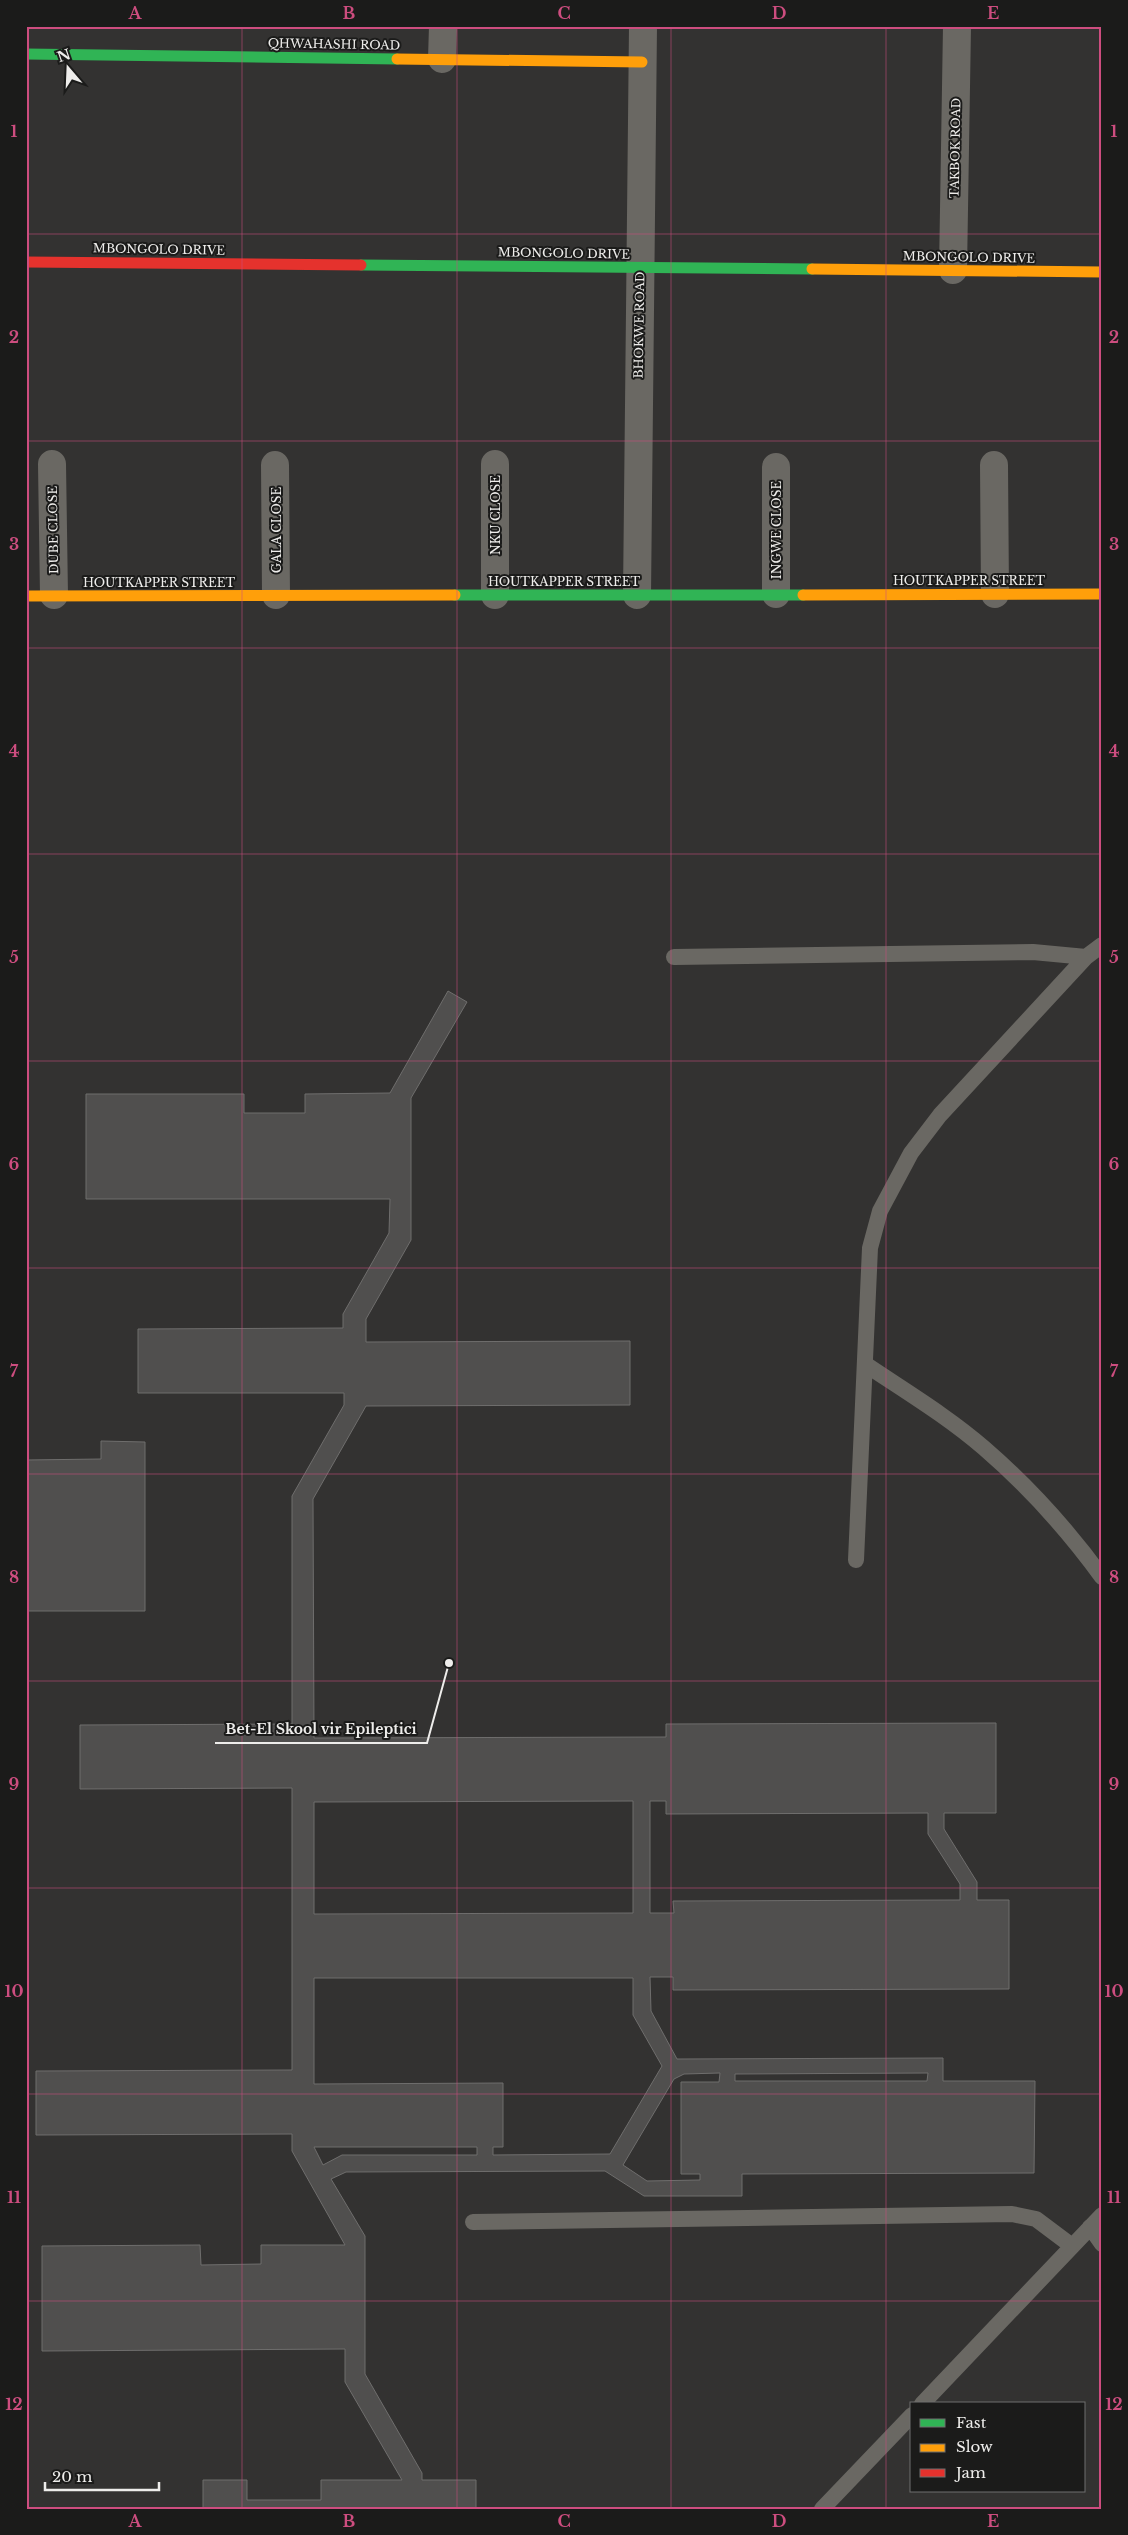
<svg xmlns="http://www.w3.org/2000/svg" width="1128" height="2535" font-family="'Libre Baskerville',serif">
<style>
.building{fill:#504f4e;stroke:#6f6e6d;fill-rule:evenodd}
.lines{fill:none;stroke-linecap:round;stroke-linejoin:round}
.lane{stroke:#6a6863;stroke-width:16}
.street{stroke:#6a6863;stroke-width:28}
.fast{stroke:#30b455;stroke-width:11}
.slow{stroke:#ff9f0a;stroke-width:11}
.jam{stroke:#e5322d;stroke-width:11}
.grid{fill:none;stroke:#cd4d7f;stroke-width:1;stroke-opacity:0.55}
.labels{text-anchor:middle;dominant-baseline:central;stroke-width:4;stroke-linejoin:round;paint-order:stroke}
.street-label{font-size:12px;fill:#eeedeb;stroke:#1b1b1a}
.leader{fill:none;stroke:#eeedeb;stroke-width:2}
.callout-dot{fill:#eeedeb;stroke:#1b1b1a;stroke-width:2}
.callout-label{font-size:14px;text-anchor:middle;font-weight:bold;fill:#eeedeb;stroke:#1b1b1a;stroke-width:4;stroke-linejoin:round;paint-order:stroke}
.neatline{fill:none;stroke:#cd4d7f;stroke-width:2}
.grid-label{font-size:16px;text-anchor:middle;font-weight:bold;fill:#cd4d7f}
</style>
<rect width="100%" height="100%" fill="#333231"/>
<!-- building -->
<path class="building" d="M 448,991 L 467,1002 L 411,1098 L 411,1240 L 366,1319 L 366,1342 L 630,1341 L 630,1405 L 366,1406 L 313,1499 L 314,1738 L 666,1737 L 666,1724 L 996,1723 L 996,1813 L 944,1813 L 944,1829 L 977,1882 L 977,1900 L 1009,1900 L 1009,1989 L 673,1990 L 673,1977 L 650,1977 L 651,2011 L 677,2059 L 943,2058 L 943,2081 L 1035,2081 L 1034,2173 L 742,2174 L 742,2196 L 644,2196 L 605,2171 L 346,2172 L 331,2179 L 365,2236 L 365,2374 L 422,2473 L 422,2480 L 476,2480 L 476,2509 L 203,2509 L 203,2480 L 247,2480 L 247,2500 L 321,2500 L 321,2480 L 402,2480 L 345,2382 L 345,2349 L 42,2351 L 42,2246 L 200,2245 L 201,2265 L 261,2264 L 261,2245 L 345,2245 L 292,2151 L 292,2134 L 36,2135 L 36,2071 L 292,2070 L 292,1788 L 80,1789 L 80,1725 L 292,1724 L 292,1496 L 344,1405 L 344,1393 L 138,1393 L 138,1329 L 343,1328 L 343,1314 L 389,1233 L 390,1199 L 86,1199 L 86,1094 L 244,1094 L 244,1113 L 305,1113 L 305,1094 L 390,1093 ZM 633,1801 L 633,1913 L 314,1914 L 314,1802 ZM 650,1801 L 666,1801 L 666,1814 L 928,1813 L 928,1834 L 960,1884 L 960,1900 L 673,1901 L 674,1913 L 650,1913 ZM 314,1978 L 633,1978 L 633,2015 L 662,2066 L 610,2154 L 493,2155 L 493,2147 L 503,2147 L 503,2083 L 314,2084 ZM 720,2073 L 719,2082 L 681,2082 L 681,2174 L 700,2174 L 700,2180 L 647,2181 L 623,2165 L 674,2079 L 684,2074 ZM 928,2073 L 927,2081 L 735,2081 L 735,2074 ZM 314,2147 L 477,2147 L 477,2155 L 342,2155 L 323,2165 Z
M 101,1441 L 145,1442 L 145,1611 L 26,1611 L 26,1460 L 101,1459 Z"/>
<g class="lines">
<!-- lane -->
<path class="lane" d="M 674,957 L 1033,952 L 1086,957
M 865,1364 C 905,1391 947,1416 984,1448 C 1028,1486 1067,1529 1102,1577
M 856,1560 L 870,1248 L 880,1211 L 911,1153 L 940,1115 L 1086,957 L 1102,945
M 473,2222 L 1012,2214 L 1036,2219 L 1072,2246
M 1090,2227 L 1102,2244
M 922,2404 L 1102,2215
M 822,2509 L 912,2415"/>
<!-- street -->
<path class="street" d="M 442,59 L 443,26
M 953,270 L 957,26
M 52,464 L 54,595
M 495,464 L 495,595
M 275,465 L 276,595
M 994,465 L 995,594
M 776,467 L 776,594
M 637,595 L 643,26"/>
<!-- fast -->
<path class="fast" d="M 26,54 L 397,59
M 361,265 L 812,269
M 455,595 L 803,595"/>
<!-- slow -->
<path class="slow" d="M 397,59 L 642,62
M 812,269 L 1102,272
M 803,595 L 1102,594
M 26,596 L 455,595"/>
<!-- jam -->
<path class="jam" d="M 26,262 L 361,265"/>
</g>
<!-- grid -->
<path class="grid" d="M 242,26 L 242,2509M 457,26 L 457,2509M 671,26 L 671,2509M 886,26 L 886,2509M 26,234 L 1102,234M 26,441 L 1102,441M 26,648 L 1102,648M 26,854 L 1102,854M 26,1061 L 1102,1061M 26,1268 L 1102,1268M 26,1474 L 1102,1474M 26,1681 L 1102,1681M 26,1888 L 1102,1888M 26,2094 L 1102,2094M 26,2301 L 1102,2301"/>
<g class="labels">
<!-- street labels -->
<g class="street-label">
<text transform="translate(334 44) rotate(1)">QHWAHASHI ROAD</text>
<text transform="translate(955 148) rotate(-89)">TAKBOK ROAD</text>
<text transform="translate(159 249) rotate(1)">MBONGOLO DRIVE</text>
<text transform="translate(564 253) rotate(1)">MBONGOLO DRIVE</text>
<text transform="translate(969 257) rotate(1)">MBONGOLO DRIVE</text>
<text transform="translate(639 325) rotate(-89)">BHOKWE ROAD</text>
<text transform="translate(495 515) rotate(-90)">NKU CLOSE</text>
<text transform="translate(53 530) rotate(-91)">DUBE CLOSE</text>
<text transform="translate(276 530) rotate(-90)">GALA CLOSE</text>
<text transform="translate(776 530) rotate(-90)">INGWE CLOSE</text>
<text x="969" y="580">HOUTKAPPER STREET</text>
<text x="564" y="581">HOUTKAPPER STREET</text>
<text x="159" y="582">HOUTKAPPER STREET</text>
</g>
</g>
<!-- callouts -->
<path class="leader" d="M449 1663L427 1743H215"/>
<circle class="callout-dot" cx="449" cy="1663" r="5"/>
<g class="callout-label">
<text x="321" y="1734">Bet-El Skool vir Epileptici</text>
</g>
<!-- border -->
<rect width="1128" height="2535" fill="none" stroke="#1b1b1a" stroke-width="55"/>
<!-- legend -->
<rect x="910" y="2402" width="175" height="90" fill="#1b1b1a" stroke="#6f6f6e"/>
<rect x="920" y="2419" width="25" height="8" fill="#30b455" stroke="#6f6f6e"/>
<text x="956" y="2428" font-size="15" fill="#eeedeb">Fast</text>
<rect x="920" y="2444" width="25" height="8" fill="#ff9f0a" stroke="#6f6f6e"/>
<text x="956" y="2452" font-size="15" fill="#eeedeb">Slow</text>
<rect x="920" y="2469" width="25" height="8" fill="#e5322d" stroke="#6f6f6e"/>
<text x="956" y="2478" font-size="15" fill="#eeedeb">Jam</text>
<!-- north arrow -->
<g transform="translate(68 68) rotate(341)" stroke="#1b1b1a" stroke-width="4" paint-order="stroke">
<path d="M0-4L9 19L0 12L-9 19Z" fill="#eeedeb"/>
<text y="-8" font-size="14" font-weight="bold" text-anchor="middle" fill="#eeedeb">N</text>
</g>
<!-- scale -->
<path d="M45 2482v8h114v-8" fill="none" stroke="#eeedeb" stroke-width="2.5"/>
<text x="52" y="2482" font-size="15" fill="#eeedeb" stroke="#1b1b1a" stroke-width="4" paint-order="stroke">20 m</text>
<rect x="28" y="28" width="1072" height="2480" class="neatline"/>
<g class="grid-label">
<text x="135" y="19">A</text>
<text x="349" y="19">B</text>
<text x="564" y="19">C</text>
<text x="779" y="19">D</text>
<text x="993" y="19">E</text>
<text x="14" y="137">1</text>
<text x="1114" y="137">1</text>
<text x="14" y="343">2</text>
<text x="1114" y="343">2</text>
<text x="14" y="550">3</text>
<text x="1114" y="550">3</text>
<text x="14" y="757">4</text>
<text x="1114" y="757">4</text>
<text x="14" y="963">5</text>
<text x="1114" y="963">5</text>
<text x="14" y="1170">6</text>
<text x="1114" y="1170">6</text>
<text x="14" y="1377">7</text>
<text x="1114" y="1377">7</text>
<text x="14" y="1583">8</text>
<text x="1114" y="1583">8</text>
<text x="14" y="1790">9</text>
<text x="1114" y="1790">9</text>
<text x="14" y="1997">10</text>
<text x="1114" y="1997">10</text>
<text x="14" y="2203">11</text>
<text x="1114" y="2203">11</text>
<text x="14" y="2410">12</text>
<text x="1114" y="2410">12</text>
<text x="135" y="2527">A</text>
<text x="349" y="2527">B</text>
<text x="564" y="2527">C</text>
<text x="779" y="2527">D</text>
<text x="993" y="2527">E</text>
</g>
</svg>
